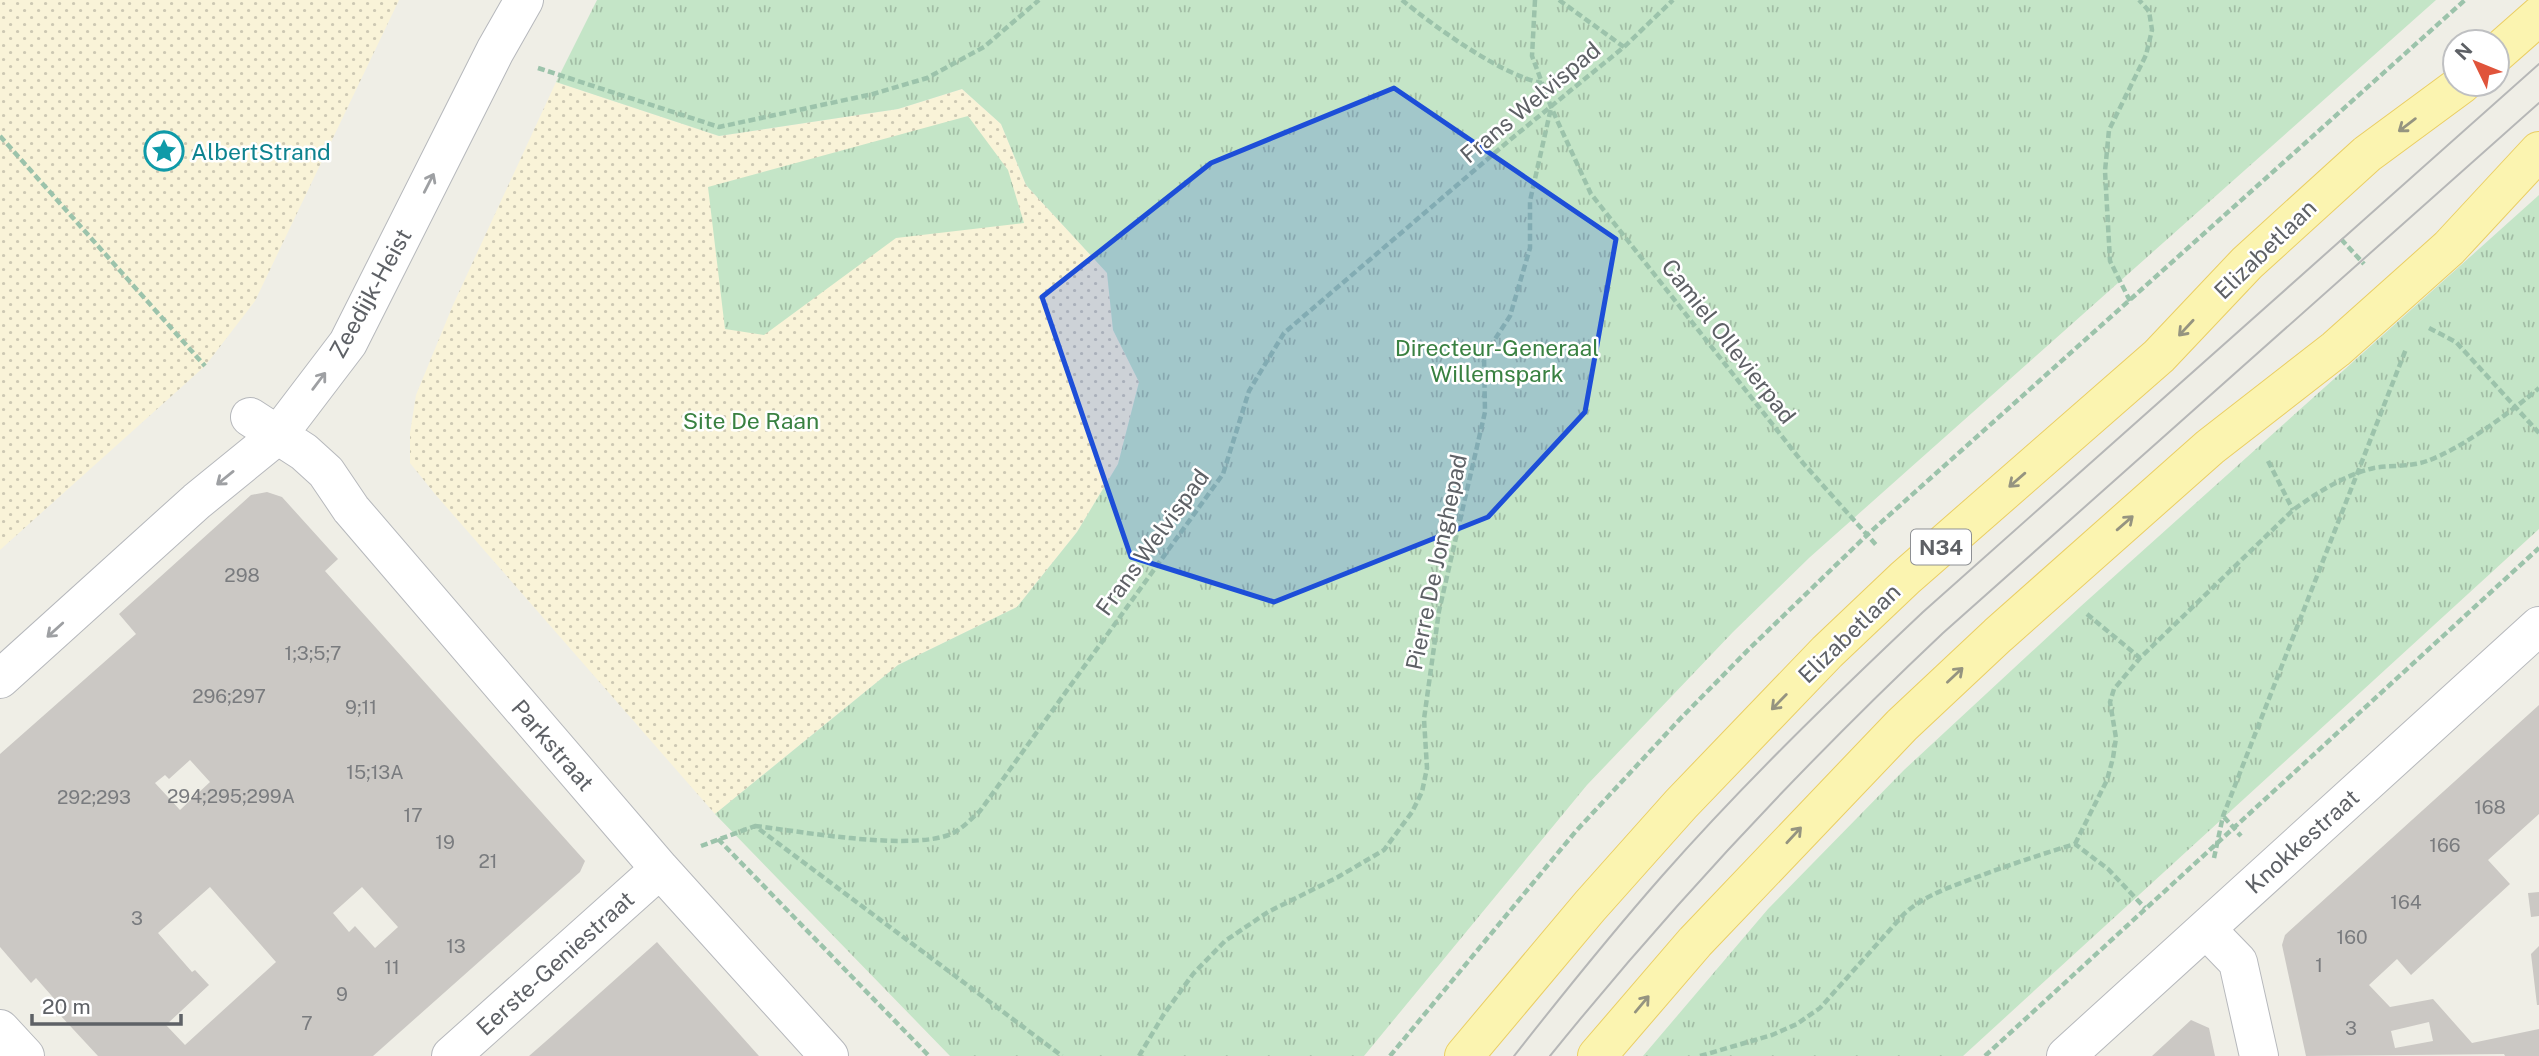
<svg xmlns="http://www.w3.org/2000/svg" width="2539" height="1056" font-family="'Public Sans',sans-serif">
<style>
.sand{fill:url(#sand-dots)}
.park{fill:url(#park-tufts)}
.building{fill:#cbc8c4;fill-rule:evenodd}
.lines{fill:none;stroke-linecap:round;stroke-linejoin:round}
.minor-casing{stroke:#b6b8bc;stroke-width:40}
.major-casing{stroke:#eace64;stroke-width:40}
.path{stroke:#9cc3ab;stroke-width:4.5;stroke-dasharray:7 3.5;stroke-linecap:butt}
.minor{stroke:#fff;stroke-width:38}
.major{stroke:#fbf4b0;stroke-width:38}
.tram{stroke:#b6b7b7;stroke-width:2}
.oneway{stroke:#959480}
.oneway2{stroke:#9ea0a3}
.marked{fill:#1d4ed8;fill-opacity:0.2;stroke:#1d4ed8;stroke-width:5;stroke-linejoin:round}
.labels{text-anchor:middle;dominant-baseline:central;stroke-width:5;stroke-linejoin:round;paint-order:stroke}
.number-label{font-size:19px;fill:#797b7e}
.shield{fill:#fff;stroke:#8e9094;stroke-width:2}
.shield-label{font-size:21px;font-weight:bold;fill:#5e6166}
.street-label{font-size:23px;fill:#5e6166;stroke:#fff}
.culture-label{font-size:23px;fill:#0d838f;stroke:#fff;text-anchor:start}
.park-label{font-size:23px;fill:#398141;stroke:#fff}
</style>
<defs>
<pattern id="sand-dots" width="8" height="8" patternUnits="userSpaceOnUse" patternTransform="scale(1.75)"><rect width="8" height="8" fill="#f9f3d8"/><path d="M2 2h.1M6 6h.1" fill="none" stroke="#cdc8b3" stroke-width="1.8" stroke-linecap="round"/></pattern>
<pattern id="park-tufts" width="24" height="20" patternUnits="userSpaceOnUse" patternTransform="scale(1.75)"><rect width="24" height="20" fill="#c4e5c7"/><path d="M3 7l-1-3M5 7V3M7 7l1-3M15 17l-1-3M17 17v-4M19 17l1-3" fill="none" stroke="#a2bda5"/></pattern>
</defs>
<rect width="100%" height="100%" fill="#efeee6"/>
<!-- sand -->
<path class="sand" d="M 0,0 L 399,0 L 255,301 L 205,366 L 0,550 Z
M 556,82 L 719,136 L 898,109 L 962,89 L 1001,124 L 1026,185 L 1107,273 L 1113,330 L 1139,382 L 1118,464 L 1077,532 L 1017,607 L 898,665 L 715,814 L 435,494 L 410,463 L 410,433 L 416,395 L 453,305 Z"/>
<!-- park -->
<path class="park" d="M 597,0 L 2436,0 L 1809,558 L 1733,632 L 1587,785 L 1364,1056 L 950,1056 L 715,814 L 898,665 L 1017,607 L 1077,532 L 1118,464 L 1139,382 L 1113,330 L 1107,273 L 1026,185 L 1001,124 L 962,89 L 898,109 L 719,136 L 556,82 Z
M 968,116 L 1008,170 L 1024,223 L 896,238 L 764,335 L 725,329 L 708,187 Z
M 2539,195 L 2539,529 L 1963,1056 L 1643,1056 L 1768,909 L 1904,770 L 2080,607 Z"/>
<!-- building -->
<path class="building" d="M 267,492 L 282,497 L 338,559 L 325,571 L 585,861 L 580,872 L 373,1056 L 98,1056 L 60,1015 L 65,1011 L 36,978 L 31,983 L 0,947 L 0,754 L 136,634 L 119,614 L 251,495 ZM 190,760 L 210,782 L 180,810 L 155,783 L 165,775 L 169,779 ZM 210,887 L 276,962 L 185,1045 L 166,1025 L 209,985 L 195,970 L 192,972 L 158,933 ZM 362,887 L 398,927 L 375,948 L 355,926 L 349,932 L 333,913 Z
M 2539,705 L 2539,814 L 2488,860 L 2510,884 L 2411,975 L 2397,959 L 2369,985 L 2390,1007 L 2433,999 L 2472,1043 L 2539,1029 L 2539,1056 L 2505,1056 L 2504,1054 L 2306,1056 L 2282,945 L 2285,935 ZM 2429,1022 L 2433,1041 L 2395,1048 L 2391,1031 Z
M 2539,892 L 2539,916 L 2531,917 L 2528,893 Z
M 657,942 L 759,1056 L 529,1056 L 553,1035 Z
M 2539,946 L 2539,1005 L 2537,1005 L 2531,954 Z
M 2191,1020 L 2209,1028 L 2215,1056 L 2152,1056 Z"/>
<g class="lines">
<!-- minor casing -->
<g class="minor-casing">
<path id="minor" d="M 250,417 L 304,452 L 326,472 L 351,509 L 660,869 L 829,1056
M 0,679 L 197,501 L 278,435 L 348,343 L 495,51 L 524,0
M 2206,929 L 2238,962 L 2259,1056
M 0,1029 L 25,1056
M 451,1056 L 660,869
M 2066,1056 L 2539,626"/>
</g>
<!-- major casing -->
<g class="major-casing">
<path id="major" d="M 2497,53 L 2539,16
M 1464,1056 L 1590,906 L 1681,804 L 1827,652 L 1905,578 L 2159,356 L 2247,263 L 2367,154 L 2462,84
M 1597,1056 L 1695,942 L 1902,725 L 1998,635 L 2210,447 L 2336,349 L 2449,248 L 2539,151"/>
</g>
<!-- path -->
<path class="path" d="M 1402,0 C 1435,27 1501,75 1542,83
M 1535,0 L 1532,56 L 1551,107 L 1591,194 L 1803,463 L 1877,546
M 1559,0 L 1624,47
M 538,68 L 719,127 L 873,94 L 927,78 L 984,47 L 1039,0
M 0,136 L 205,366
M 2341,239 L 2364,264
M 2130,301 L 2110,261 L 2105,171 L 2109,130 L 2146,55 L 2152,30 L 2149,11 L 2139,0
M 2429,328 L 2456,342 L 2539,433
M 2268,461 L 2293,510
M 2087,614 L 2140,658
M 2224,817 L 2241,836
M 755,826 C 799,831 918,853 955,832 C 964,827 973,817 980,811 L 1223,474 L 1249,391 L 1284,333 L 1511,139 L 1624,47 L 1673,0
M 718,839 L 929,1056
M 2075,844 L 2107,780 L 2113,758 L 2116,738 L 2110,702 L 2114,689 L 2140,658 L 2293,510 C 2317,493 2344,475 2374,468 C 2391,465 2410,467 2427,461 C 2461,449 2511,412 2539,388
M 701,846 L 755,826 L 1062,1056
M 2214,858 L 2223,816 L 2406,349
M 1139,1056 L 1164,1014 L 1193,974 L 1225,941 L 1268,912 L 1338,877 L 1384,850 L 1412,812 L 1422,792 L 1427,768 L 1424,719 L 1439,611 L 1485,412 L 1484,356 L 1510,316 L 1530,248 L 1530,201 L 1551,108
M 1390,1056 L 1576,831 L 1680,719 L 1750,648 L 1867,535 L 2465,0
M 1700,1056 L 1772,1035 L 1797,1024 L 1820,1008 L 1904,914 C 1925,895 1950,887 1977,877 C 2009,865 2042,854 2075,844 L 2108,869 L 2145,908
M 1985,1056 L 2539,548"/>
<!-- minor -->
<use href="#minor" class="minor"/>
<!-- major -->
<use href="#major" class="major"/>
<!-- tram -->
<path class="tram" d="M 1514,1056 C 1562,995 1611,934 1662,876 C 1744,783 1833,697 1923,612 L 2539,64
M 1550,1056 C 1671,906 1802,766 1943,633 L 2539,103"/>
</g>
<!-- one-way arrows -->
<defs><path id="oneway-shaft" d="M-6 0H5M1.5-3L5.5 0L1.5 3" fill="none" stroke-width="1.6" stroke-linecap="round" stroke-linejoin="round" transform="scale(1.75)"/></defs>
<g class="oneway">
<use href="#oneway-shaft" transform="translate(2407 125) rotate(143)"/>
<use href="#oneway-shaft" transform="translate(2186 328) rotate(133)"/>
<use href="#oneway-shaft" transform="translate(2017 480) rotate(139)"/>
<use href="#oneway-shaft" transform="translate(2125 523) rotate(-41)"/>
<use href="#oneway-shaft" transform="translate(1955 675) rotate(-43)"/>
<use href="#oneway-shaft" transform="translate(1779 702) rotate(134)"/>
<use href="#oneway-shaft" transform="translate(1794 835) rotate(-47)"/>
<use href="#oneway-shaft" transform="translate(1642 1004) rotate(-50)"/>
</g>
<g class="oneway2">
<use href="#oneway-shaft" transform="translate(429 183) rotate(-63)"/>
<use href="#oneway-shaft" transform="translate(319 381) rotate(-53)"/>
<use href="#oneway-shaft" transform="translate(225 478) rotate(141)"/>
<use href="#oneway-shaft" transform="translate(55 630) rotate(138)"/>
</g>
<!-- marked area -->
<path class="marked" d="M 1394,88 L 1616,239 L 1585,412 L 1488,517 L 1274,602 L 1131,557 L 1042,297 L 1211,163 Z"/>
<!-- icons -->
<defs>
<g id="sight-ring" transform="scale(2.0125)"><circle r="9.5" fill="#fff" stroke="#0f9aa8" stroke-width="1.5"/><path d="M0-6L1.8-2.2L6-1.7L2.9 1.2L3.7 5.4L0 3.3L-3.7 5.4L-2.9 1.2L-6-1.7L-1.8-2.2Z" fill="#0f9aa8"/></g>
</defs>
<g fill-rule="evenodd">
<use href="#sight-ring" x="164" y="151"/>
</g>
<g class="labels">
<!-- number labels -->
<g class="number-label">
<text x="242" y="575">298</text>
<text x="313" y="653">1;3;5;7</text>
<text x="229" y="696">296;297</text>
<text x="361" y="707">9;11</text>
<text x="375" y="772">15;13A</text>
<text x="231" y="796">294;295;299A</text>
<text x="94" y="797">292;293</text>
<text x="2490" y="807">168</text>
<text x="413" y="815">17</text>
<text x="445" y="842">19</text>
<text x="2445" y="845">166</text>
<text x="488" y="861">21</text>
<text x="2406" y="902">164</text>
<text x="137" y="918">3</text>
<text x="2352" y="937">160</text>
<text x="456" y="946">13</text>
<text x="2319" y="965">1</text>
<text x="392" y="967">11</text>
<text x="342" y="994">9</text>
<text x="307" y="1023">7</text>
<text x="2351" y="1028">3</text>
</g>
<!-- shield labels -->
<rect class="shield" x="1911" y="529.5" width="60" height="35" rx="5"/>
<g class="shield-label">
<text x="1941" y="547">N34</text>
</g>
<!-- street labels -->
<g class="street-label">
<text transform="translate(1530 102) rotate(-40)">Frans Welvispad</text>
<text transform="translate(2265 249) rotate(-44)">Elizabetlaan</text>
<text transform="translate(370 293) rotate(-61)">Zeedijk-Heist</text>
<text transform="translate(1729 341) rotate(52)">Camiel Ollevierpad</text>
<text transform="translate(1152 542) rotate(-54)">Frans Welvispad</text>
<text transform="translate(1436 562) rotate(-78)">Pierre De Jonghepad</text>
<text transform="translate(1849 633) rotate(-44)">Elizabetlaan</text>
<text transform="translate(553 745) rotate(49)">Parkstraat</text>
<text transform="translate(2302 841) rotate(-42)">Knokkestraat</text>
<text transform="translate(555 963) rotate(-42)">Eerste-Geniestraat</text>
</g>
<!-- culture labels -->
<g class="culture-label">
<text x="191" y="151">AlbertStrand</text>
</g>
<!-- park labels -->
<g class="park-label">
<text x="1497" y="347">Directeur-Generaal<tspan x="1497" dy="26">Willemspark</tspan></text>
<text x="751" y="420">Site De Raan</text>
</g>
</g>
<!-- north arrow -->
<g transform="translate(2476 63) rotate(313)"><circle r="33" fill="#ffffff" stroke="#bfc0c2" stroke-width="2"/>
<path d="M0-5L12 26L0 18L-12 26Z" fill="#e0543b"/>
<text y="-10" font-size="19" font-weight="bold" text-anchor="middle" fill="#5e6166">N</text>
</g>
<!-- scale -->
<path d="M32 1014v10h149v-10" fill="none" stroke="#5e6166" stroke-width="3.5"/>
<text x="42" y="1014" font-size="21" fill="#5e6166" stroke="#ffffff" stroke-width="5" paint-order="stroke">20 m</text>
</svg>
